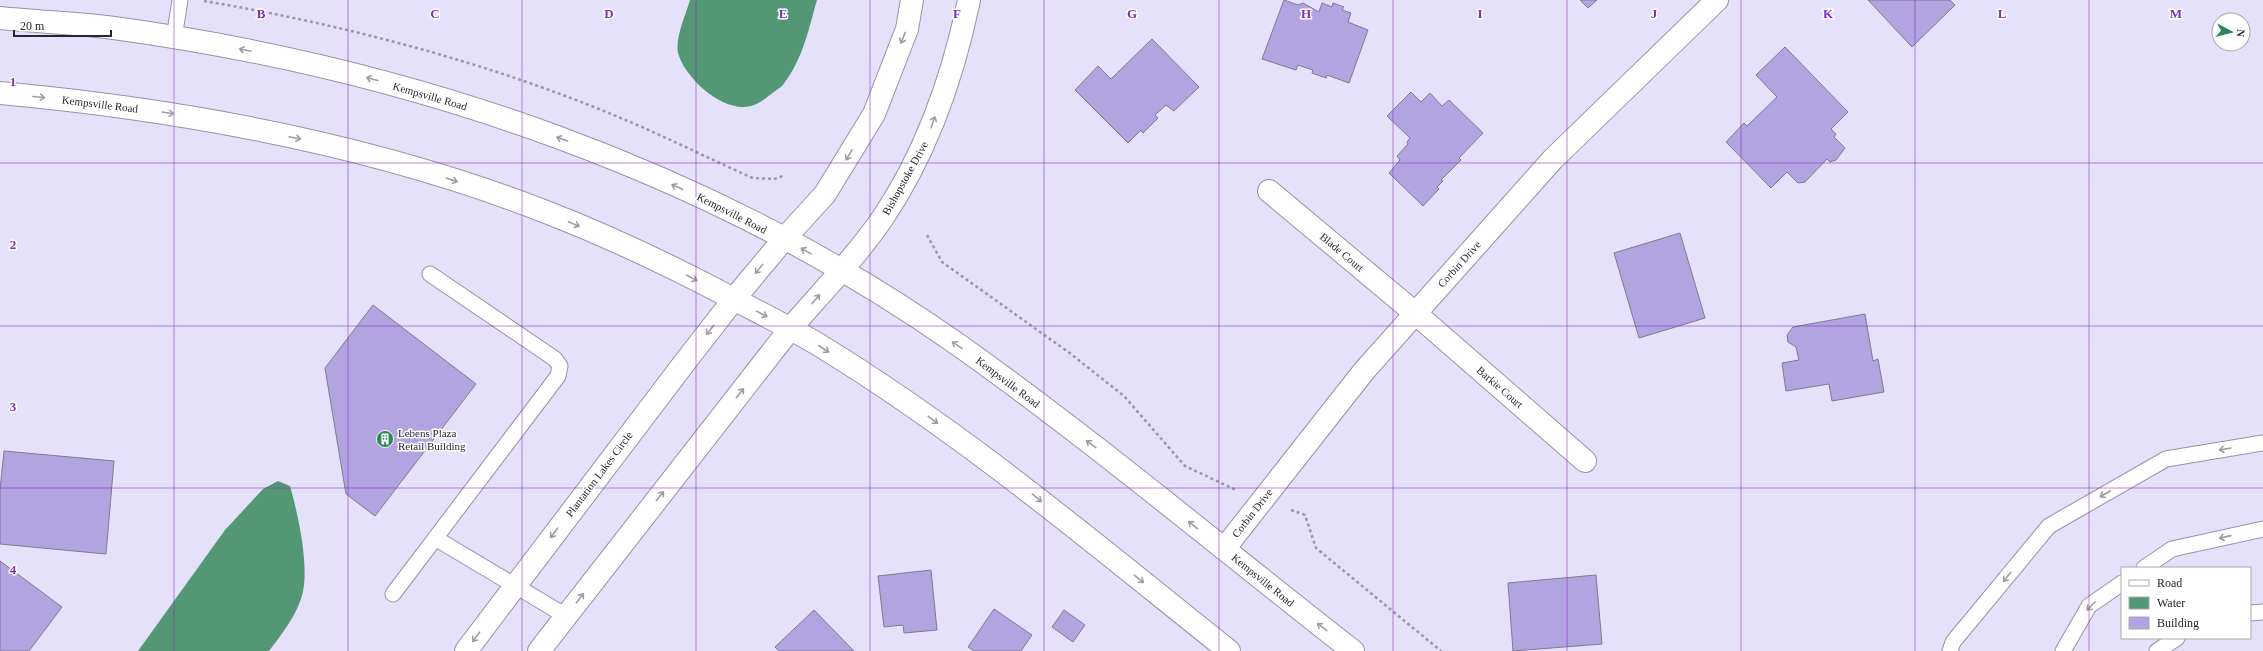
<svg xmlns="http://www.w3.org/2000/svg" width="2263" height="651" font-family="Georgia,serif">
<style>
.water{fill:#549774}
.building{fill:#b2a3e1;stroke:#7f7a91}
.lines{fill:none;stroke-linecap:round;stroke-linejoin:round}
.service-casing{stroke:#9691a9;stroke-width:17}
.minor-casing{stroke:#9691a9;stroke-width:24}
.tertiary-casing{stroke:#9691a9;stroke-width:24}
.primary-casing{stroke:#9691a9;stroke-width:24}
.path{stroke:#9a96a9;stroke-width:2.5;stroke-dasharray:3 3;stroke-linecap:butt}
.service{stroke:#fff;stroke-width:15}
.minor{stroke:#fff;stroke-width:22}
.tertiary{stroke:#fff;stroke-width:22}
.primary{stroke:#fff;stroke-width:22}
.oneway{stroke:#9e9da1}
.grid{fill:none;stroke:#7b2cbf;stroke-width:1;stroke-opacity:0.55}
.labels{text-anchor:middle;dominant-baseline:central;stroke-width:3;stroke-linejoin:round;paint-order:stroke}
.street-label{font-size:11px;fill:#27252e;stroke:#fff}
.poi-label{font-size:11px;fill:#27252e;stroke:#fff;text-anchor:start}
.grid-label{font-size:13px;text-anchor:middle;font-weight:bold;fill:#7b2cbf;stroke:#fff;stroke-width:3;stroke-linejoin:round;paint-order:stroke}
</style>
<rect width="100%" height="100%" fill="#e6e1fb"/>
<!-- water -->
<path class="water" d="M 690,0 L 817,0 C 809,28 803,58 785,82 C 783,86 778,89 774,92 C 768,96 761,103 754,105 C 726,116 685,79 678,53 C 675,38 686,14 690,0 Z
M 278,481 L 290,486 C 298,514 311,571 301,599 C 294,619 281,635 269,651 L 138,651 L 225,530 L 263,489 Z"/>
<!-- building -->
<path class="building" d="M 1284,0 L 1298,5 L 1303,3 L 1319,12 L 1322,3 L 1332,7 L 1333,3 L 1344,7 L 1342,10 L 1351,13 L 1348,22 L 1368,30 L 1349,83 L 1327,75 L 1326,78 L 1312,73 L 1313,70 L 1298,65 L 1296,70 L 1262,59 Z
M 1580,0 L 1597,0 L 1588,8 Z
M 1868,0 L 1950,0 L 1955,5 L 1912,47 Z
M 1152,39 L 1199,87 L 1174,111 L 1166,105 L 1155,115 L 1158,118 L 1143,133 L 1141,130 L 1128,143 L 1075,90 L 1098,66 L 1111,79 Z
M 1785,47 L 1848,112 L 1831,129 L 1836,134 L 1834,137 L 1845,148 L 1836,160 L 1830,162 L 1827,159 L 1805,182 L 1798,183 L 1787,172 L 1771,188 L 1726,142 L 1744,123 L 1747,126 L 1777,97 L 1756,75 Z
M 1411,92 L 1421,102 L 1430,93 L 1442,106 L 1449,100 L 1483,133 L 1459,158 L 1461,160 L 1441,180 L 1443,181 L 1437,187 L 1439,189 L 1423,206 L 1389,173 L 1400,160 L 1397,156 L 1408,144 L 1407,142 L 1410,138 L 1387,116 Z
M 1680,233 L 1705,318 L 1639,338 L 1614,253 Z
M 373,305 L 476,384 L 375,516 L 346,494 L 325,368 Z
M 1865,314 L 1873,361 L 1878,359 L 1884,392 L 1832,401 L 1829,384 L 1786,391 L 1782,363 L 1799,360 L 1796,347 L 1788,342 L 1787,335 L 1793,327 Z
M 4,451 L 114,461 L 106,554 L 0,544 L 0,490 Z
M 0,561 L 62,607 L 29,651 L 0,651 Z
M 931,570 L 937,630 L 904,633 L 903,625 L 884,627 L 878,576 Z
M 1596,575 L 1602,644 L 1513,651 L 1508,583 Z
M 994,609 L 1032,635 L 1021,651 L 974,651 L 968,647 Z
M 814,610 L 854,651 L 779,651 L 775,647 Z
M 1064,610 L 1085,625 L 1073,642 L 1052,627 Z"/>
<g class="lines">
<!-- service casing -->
<g class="service-casing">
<path id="service" d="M 174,38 L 180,0
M 435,538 L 566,616
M 2144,568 L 2172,549 L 2263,529
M 393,594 L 558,376 L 560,366 L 555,359 L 430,274
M 2250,613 L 2263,612
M 1950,651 L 1953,642 L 2049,526 L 2166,459 L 2263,443
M 2063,651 L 2089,606 L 2122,583
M 2157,651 L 2177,638"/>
</g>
<!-- minor casing -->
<g class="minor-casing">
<path id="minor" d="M 1269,191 L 1415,313 L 1585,461
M 1224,549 L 1364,371 L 1553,159 L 1717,0
M 466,651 L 685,362 L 734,299
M 539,651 L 790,329"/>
</g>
<!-- tertiary casing -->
<g class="tertiary-casing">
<path id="tertiary" d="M 734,299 L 784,239 L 825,194 L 874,114 L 907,29 L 912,0
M 790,329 C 821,293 855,258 882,219 C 926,154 953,77 969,0"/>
</g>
<!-- primary casing -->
<g class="primary-casing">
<path id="primary" d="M 0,18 C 38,22 77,23 114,28 C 414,69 712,171 960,346 C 1095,442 1222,549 1353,651
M 0,93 C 185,110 372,144 546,212 C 608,236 669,265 728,296 C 758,312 789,327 819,345 C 965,434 1096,545 1229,651"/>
</g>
<!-- path -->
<path class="path" d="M 204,1 C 342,24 494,64 623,119 C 667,137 709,159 753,178 L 774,179 L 783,176
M 927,235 L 942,262 L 1071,354 L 1124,396 L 1185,466 L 1236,490
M 1291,510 L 1305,515 L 1316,548 L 1441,651"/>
<!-- service -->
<use href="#service" class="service"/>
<!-- minor -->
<use href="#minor" class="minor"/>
<!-- tertiary -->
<use href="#tertiary" class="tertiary"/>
<!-- primary -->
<use href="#primary" class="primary"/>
</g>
<!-- one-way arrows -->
<defs><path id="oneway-shaft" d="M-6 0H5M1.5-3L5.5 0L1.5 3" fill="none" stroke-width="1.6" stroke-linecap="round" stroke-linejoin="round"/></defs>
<g class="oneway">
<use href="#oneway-shaft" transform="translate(903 38) rotate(111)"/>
<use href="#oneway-shaft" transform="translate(245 50) rotate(-168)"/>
<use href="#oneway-shaft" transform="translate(372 79) rotate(-165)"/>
<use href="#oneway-shaft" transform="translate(39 97) rotate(5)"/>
<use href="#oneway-shaft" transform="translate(168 113) rotate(9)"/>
<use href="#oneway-shaft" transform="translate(933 122) rotate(-71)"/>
<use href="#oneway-shaft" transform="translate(295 138) rotate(12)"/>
<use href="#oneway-shaft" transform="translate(562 139) rotate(-161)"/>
<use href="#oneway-shaft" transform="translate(849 155) rotate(121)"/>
<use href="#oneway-shaft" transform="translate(452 180) rotate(19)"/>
<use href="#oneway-shaft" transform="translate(677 187) rotate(-157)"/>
<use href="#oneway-shaft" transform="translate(574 224) rotate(23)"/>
<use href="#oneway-shaft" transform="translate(806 251) rotate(-151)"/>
<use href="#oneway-shaft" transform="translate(759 269) rotate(129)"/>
<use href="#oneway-shaft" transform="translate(692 278) rotate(28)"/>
<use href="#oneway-shaft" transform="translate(816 299) rotate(-50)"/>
<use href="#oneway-shaft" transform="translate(762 314) rotate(28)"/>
<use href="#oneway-shaft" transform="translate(710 330) rotate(129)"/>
<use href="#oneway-shaft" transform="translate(957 345) rotate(-146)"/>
<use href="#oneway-shaft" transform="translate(824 349) rotate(33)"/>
<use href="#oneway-shaft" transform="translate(740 393) rotate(-52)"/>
<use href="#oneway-shaft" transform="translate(933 420) rotate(37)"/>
<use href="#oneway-shaft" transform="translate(1091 444) rotate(-143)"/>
<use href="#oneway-shaft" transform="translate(2225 449) rotate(170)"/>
<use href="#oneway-shaft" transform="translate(2105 494) rotate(150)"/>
<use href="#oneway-shaft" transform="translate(660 496) rotate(-52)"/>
<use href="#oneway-shaft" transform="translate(1037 498) rotate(39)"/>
<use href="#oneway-shaft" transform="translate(1193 525) rotate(-141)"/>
<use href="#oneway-shaft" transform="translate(554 533) rotate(127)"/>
<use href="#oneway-shaft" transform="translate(2225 537) rotate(167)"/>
<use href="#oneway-shaft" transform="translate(2007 577) rotate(129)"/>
<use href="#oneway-shaft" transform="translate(1139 579) rotate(39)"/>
<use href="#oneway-shaft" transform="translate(580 598) rotate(-52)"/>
<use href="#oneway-shaft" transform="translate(2091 606) rotate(135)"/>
<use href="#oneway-shaft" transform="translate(1322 627) rotate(-142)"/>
<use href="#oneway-shaft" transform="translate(476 637) rotate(127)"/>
</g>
<!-- grid -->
<path class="grid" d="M 174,0 L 174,651M 348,0 L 348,651M 522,0 L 522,651M 696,0 L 696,651M 870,0 L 870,651M 1044,0 L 1044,651M 1219,0 L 1219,651M 1393,0 L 1393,651M 1567,0 L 1567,651M 1741,0 L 1741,651M 1915,0 L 1915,651M 2089,0 L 2089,651M 0,163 L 2263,163M 0,326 L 2263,326M 0,488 L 2263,488"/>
<!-- icons -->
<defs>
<g id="building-disc" transform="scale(0.9)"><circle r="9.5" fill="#2c875d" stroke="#fff"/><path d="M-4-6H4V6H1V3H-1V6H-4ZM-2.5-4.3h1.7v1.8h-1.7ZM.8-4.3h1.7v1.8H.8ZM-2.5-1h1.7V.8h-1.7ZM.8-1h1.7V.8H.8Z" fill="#fff"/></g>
</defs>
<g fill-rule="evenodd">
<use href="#building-disc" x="385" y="439"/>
</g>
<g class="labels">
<!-- street labels -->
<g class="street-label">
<text transform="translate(430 96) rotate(16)">Kempsville Road</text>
<text transform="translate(100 104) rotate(7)">Kempsville Road</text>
<text transform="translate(905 178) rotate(-61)">Bishopstoke Drive</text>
<text transform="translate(732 213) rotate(27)">Kempsville Road</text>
<text transform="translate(1342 252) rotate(40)">Blade Court</text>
<text transform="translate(1459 264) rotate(-48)">Corbin Drive</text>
<text transform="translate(1008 382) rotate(37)">Kempsville Road</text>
<text transform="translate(1500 387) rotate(41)">Barkie Court</text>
<text transform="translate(599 474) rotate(-53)">Plantation Lakes Circle</text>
<text transform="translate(1252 513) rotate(-52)">Corbin Drive</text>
<text transform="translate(1263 580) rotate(39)">Kempsville Road</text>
</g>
<!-- poi labels -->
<g class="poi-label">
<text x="398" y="433">Lebens Plaza<tspan x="398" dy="13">Retail Building</tspan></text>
</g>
</g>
<g class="grid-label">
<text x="261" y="18">B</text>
<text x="435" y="18">C</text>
<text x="609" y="18">D</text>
<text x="783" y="18">E</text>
<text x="957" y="18">F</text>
<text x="1132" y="18">G</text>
<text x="1306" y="18">H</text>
<text x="1480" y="18">I</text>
<text x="1654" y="18">J</text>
<text x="1828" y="18">K</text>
<text x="2002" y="18">L</text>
<text x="2176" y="18">M</text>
<text x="13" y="86">1</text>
<text x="13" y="249">2</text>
<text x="13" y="411">3</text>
<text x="13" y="574">4</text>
</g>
<!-- legend -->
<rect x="2121" y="567" width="130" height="72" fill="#ffffff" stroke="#a9a8ab"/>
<rect x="2129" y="580" width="20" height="6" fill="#ffffff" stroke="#a9a8ab"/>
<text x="2157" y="587" font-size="12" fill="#27252e">Road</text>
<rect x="2129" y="597" width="20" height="12" fill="#549774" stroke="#a9a8ab"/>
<text x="2157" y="607" font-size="12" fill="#27252e">Water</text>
<rect x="2129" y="617" width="20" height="12" fill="#b2a3e1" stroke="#a9a8ab"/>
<text x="2157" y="627" font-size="12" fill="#27252e">Building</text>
<!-- north arrow -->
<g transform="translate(2231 32) rotate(97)"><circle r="19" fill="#ffffff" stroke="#a9a8ab"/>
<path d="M0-3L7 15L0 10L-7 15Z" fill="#2c875d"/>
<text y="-6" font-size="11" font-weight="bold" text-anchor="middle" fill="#27252e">N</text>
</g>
<!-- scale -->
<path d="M14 30v6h97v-6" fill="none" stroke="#27252e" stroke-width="2"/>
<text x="20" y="30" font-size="12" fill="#27252e" stroke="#ffffff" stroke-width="3" paint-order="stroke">20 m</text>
</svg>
